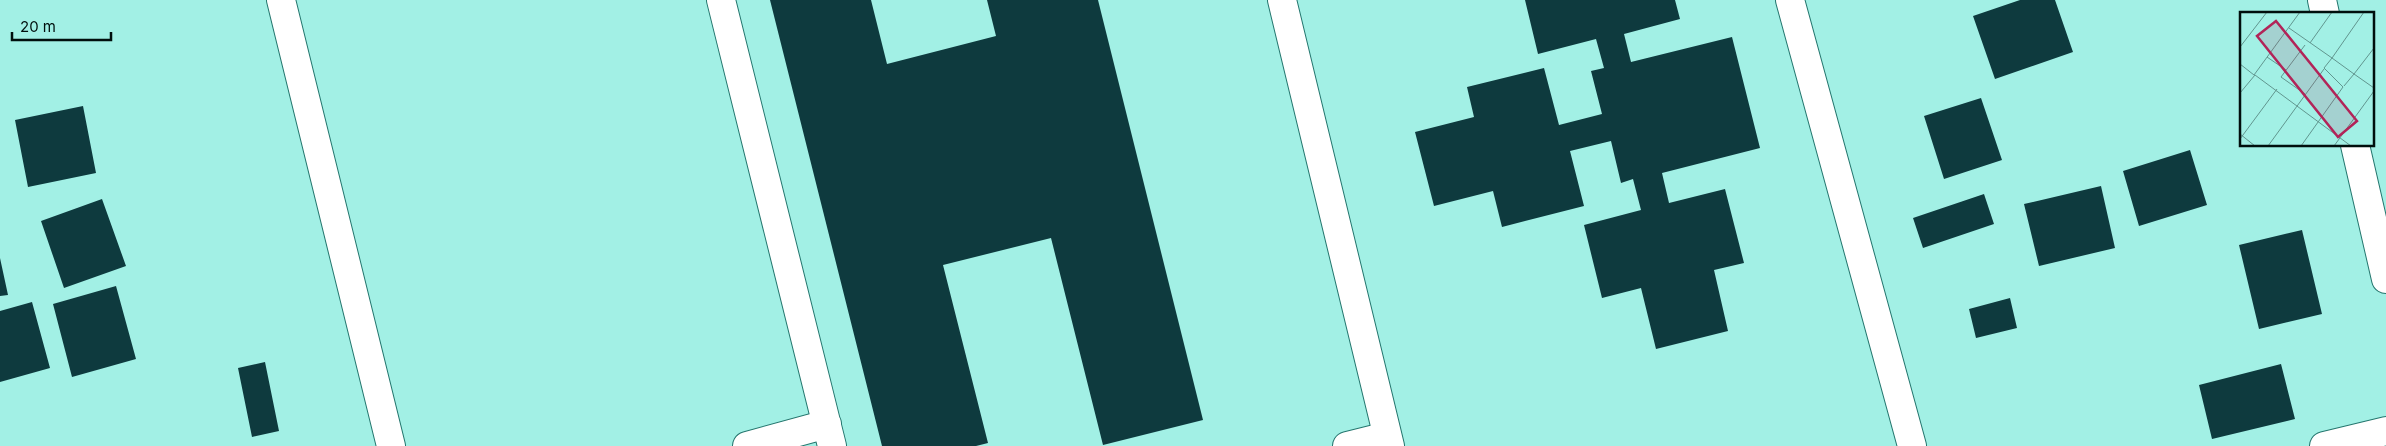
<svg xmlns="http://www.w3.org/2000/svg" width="2386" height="446" font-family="Inter,sans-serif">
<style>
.building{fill:#0e3a3e}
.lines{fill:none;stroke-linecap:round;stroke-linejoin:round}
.minor-casing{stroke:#24766e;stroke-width:30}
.minor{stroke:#fff;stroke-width:28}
.inset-road{fill:none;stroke:#61968f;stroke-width:1}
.view{fill:#b22458;fill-opacity:0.15;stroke:#b22458;stroke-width:2.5}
.inset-edge{fill:none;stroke:#000f0d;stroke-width:2.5}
</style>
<rect width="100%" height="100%" fill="#a2f0e5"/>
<!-- building -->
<path class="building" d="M 770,0 L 871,0 L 887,64 L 996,36 L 987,0 L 1098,0 L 1203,420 L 1103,445 L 1051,238 L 943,265 L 988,443 L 976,446 L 882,446 Z
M 1525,0 L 1675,0 L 1680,19 L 1624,34 L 1631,62 L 1732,37 L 1760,148 L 1662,173 L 1669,203 L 1725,189 L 1744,263 L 1714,270 L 1728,331 L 1656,349 L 1641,288 L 1602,298 L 1584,225 L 1641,210 L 1633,179 L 1621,183 L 1611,141 L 1570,151 L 1584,206 L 1502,227 L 1493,191 L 1434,206 L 1415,132 L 1474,117 L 1467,87 L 1544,68 L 1559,125 L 1602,114 L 1591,71 L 1604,68 L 1596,39 L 1538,54 Z
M 2020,0 L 2055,0 L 2073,52 L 1995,79 L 1973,16 Z
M 1981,98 L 2002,160 L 1944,179 L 1924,116 Z
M 83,106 L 96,173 L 28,187 L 15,120 Z
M 2190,150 L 2207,205 L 2139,226 L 2123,171 Z
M 2101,186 L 2115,248 L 2039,266 L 2024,204 Z
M 1984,194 L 1994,224 L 1923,248 L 1913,218 Z
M 102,199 L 126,266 L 64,288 L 41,221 Z
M 2302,230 L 2322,314 L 2259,329 L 2239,245 Z
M 0,258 L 8,295 L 0,296 Z
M 116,286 L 136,359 L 72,377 L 53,304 Z
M 2010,298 L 2017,328 L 1976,338 L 1969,309 Z
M 32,302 L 50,368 L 0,382 L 0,311 Z
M 265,362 L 279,431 L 252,437 L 238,368 Z
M 2281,364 L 2295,419 L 2212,439 L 2199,385 Z"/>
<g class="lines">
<!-- minor casing -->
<g class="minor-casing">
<path id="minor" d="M 281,0 L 391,446
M 721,0 L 832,446
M 1282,0 L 1390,446
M 1790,0 L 1912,446
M 2322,0 L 2325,14
M 2355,145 L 2386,279
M 747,446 L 827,424
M 1347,446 L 1387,436
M 2324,446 L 2386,431"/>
</g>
<!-- minor -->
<use href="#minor" class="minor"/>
</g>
<!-- overview -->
<g transform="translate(2240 12)">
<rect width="134" height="134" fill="#a2f0e5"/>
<path class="inset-road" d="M 49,16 L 92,46 L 124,0M 70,31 L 92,0M 0,35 L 27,0M 27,45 L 46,58M 0,52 L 14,63 L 60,0M 104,74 L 114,62 L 134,76M 0,81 L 15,63 L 111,134M 65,82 L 41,65 L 65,33M 0,122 L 15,134M 0,127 L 37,77M 28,134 L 84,57M 61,134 L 103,75 L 84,56 L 92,46 L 114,62 L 134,36M 94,134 L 134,79"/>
<path class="view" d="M 36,9 L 117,109 L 98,125 L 17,24 Z"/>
<rect width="134" height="134" class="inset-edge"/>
</g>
<!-- scale -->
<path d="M12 32v8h99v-8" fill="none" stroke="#000f0d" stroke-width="2.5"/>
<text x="20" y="32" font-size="15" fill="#000f0d" stroke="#a2f0e5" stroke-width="4" paint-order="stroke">20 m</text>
</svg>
